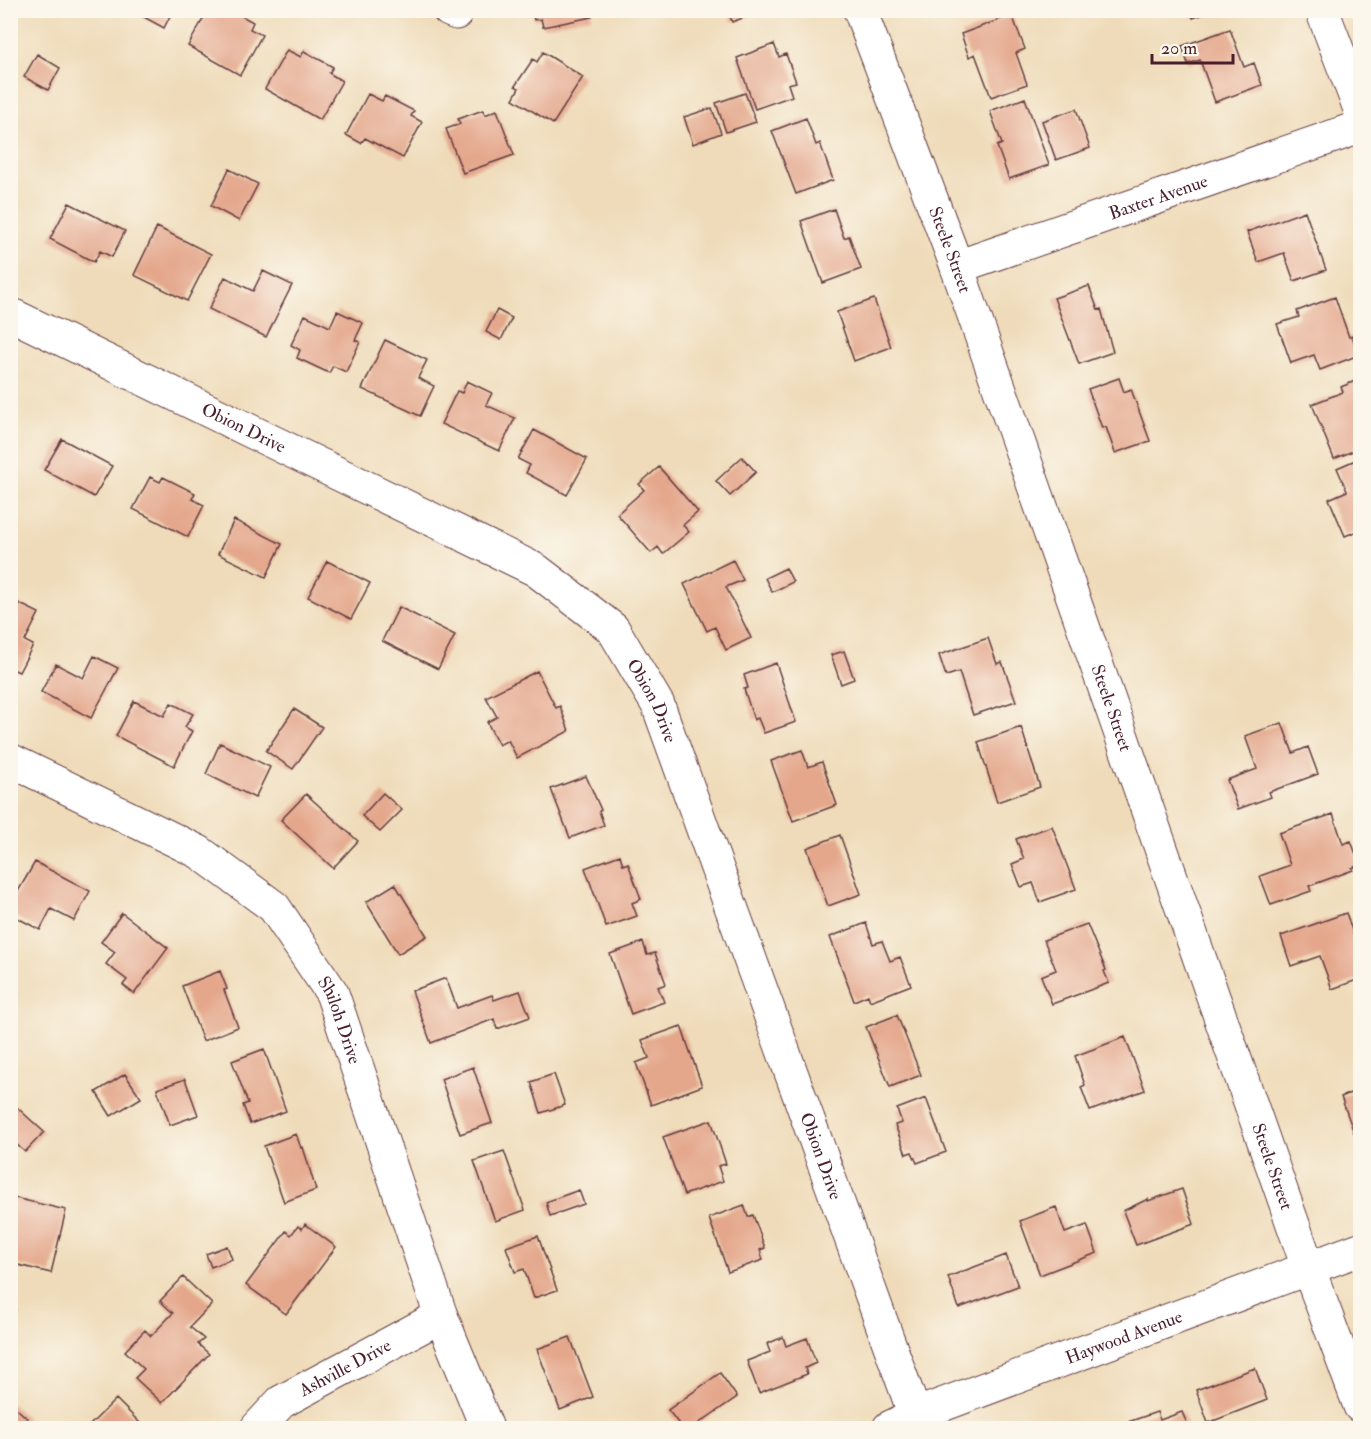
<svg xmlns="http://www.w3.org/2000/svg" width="1371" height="1439" font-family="'IM FELL Double Pica',serif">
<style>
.building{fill:#e4a78c}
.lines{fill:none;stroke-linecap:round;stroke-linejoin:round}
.minor-casing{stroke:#633b40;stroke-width:35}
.minor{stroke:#fff;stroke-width:33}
.labels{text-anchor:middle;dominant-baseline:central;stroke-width:5;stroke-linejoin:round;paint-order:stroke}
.street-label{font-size:18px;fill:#4a1f2b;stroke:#fbf7ec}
</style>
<rect width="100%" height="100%" fill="#fbf7ec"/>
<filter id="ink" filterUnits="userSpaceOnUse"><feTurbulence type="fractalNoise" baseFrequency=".0167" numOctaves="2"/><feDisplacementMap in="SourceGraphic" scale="12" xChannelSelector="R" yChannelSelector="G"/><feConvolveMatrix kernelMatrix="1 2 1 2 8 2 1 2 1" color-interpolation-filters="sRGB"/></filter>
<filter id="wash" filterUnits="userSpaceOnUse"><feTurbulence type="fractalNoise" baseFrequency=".008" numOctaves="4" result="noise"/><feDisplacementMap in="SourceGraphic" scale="24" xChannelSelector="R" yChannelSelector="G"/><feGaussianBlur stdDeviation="1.35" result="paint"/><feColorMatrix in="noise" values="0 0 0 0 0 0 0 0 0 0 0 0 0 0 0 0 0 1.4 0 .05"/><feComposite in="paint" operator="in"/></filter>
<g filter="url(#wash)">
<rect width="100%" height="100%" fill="#efdbb9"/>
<g id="blocks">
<!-- building -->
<path class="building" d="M 131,10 L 173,10 L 164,28 Z
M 208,10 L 222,13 L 223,10 L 231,10 L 253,22 L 250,29 L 262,35 L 240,75 L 188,46 Z
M 532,10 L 590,10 L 592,17 L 543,27 L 541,19 L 534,20 Z
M 728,10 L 762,10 L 762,11 L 732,22 Z
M 1190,10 L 1213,10 L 1213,11 L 1193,18 Z
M 1012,15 L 1025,49 L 1016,53 L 1027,84 L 991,97 L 975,54 L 969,57 L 961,34 Z
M 1230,29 L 1244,67 L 1254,63 L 1262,85 L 1215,102 L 1200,60 L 1188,64 L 1182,46 Z
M 774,44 L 779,57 L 786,54 L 796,82 L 788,84 L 792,96 L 755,109 L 737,58 Z
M 287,50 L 301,57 L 304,51 L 333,67 L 329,73 L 342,81 L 320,120 L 265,89 Z
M 543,52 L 583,77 L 553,124 L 513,99 L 519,88 L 515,86 L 533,59 L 537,62 Z
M 37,54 L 60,68 L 48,90 L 24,77 Z
M 745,93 L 756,122 L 726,132 L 716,103 Z
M 368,94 L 382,101 L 385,96 L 414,111 L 411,116 L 422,122 L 403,158 L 365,138 L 361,143 L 346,135 Z
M 1025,98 L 1049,165 L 1009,179 L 997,146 L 1002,144 L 990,111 Z
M 712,108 L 721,133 L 693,144 L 684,117 Z
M 1076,109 L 1090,148 L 1056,160 L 1042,121 Z
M 483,110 L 485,115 L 497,110 L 514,155 L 463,173 L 446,129 L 460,124 L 458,119 Z
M 806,118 L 816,145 L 820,143 L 833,180 L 796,194 L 772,131 Z
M 10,166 L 16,169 L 10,181 Z
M 229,169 L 258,184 L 239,221 L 211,206 Z
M 69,203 L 125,231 L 112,257 L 100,251 L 94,262 L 50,239 Z
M 834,209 L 844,238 L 849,236 L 861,269 L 823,283 L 801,221 Z
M 1305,211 L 1326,270 L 1294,281 L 1284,253 L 1258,262 L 1247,232 Z
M 157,227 L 211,254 L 187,301 L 134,275 Z
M 263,271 L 292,285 L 266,337 L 209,309 L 225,277 L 253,291 Z
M 1089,286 L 1098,310 L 1101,309 L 1113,352 L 1079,364 L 1054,298 Z
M 1335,297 L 1349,337 L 1352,336 L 1359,355 L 1320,370 L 1314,355 L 1291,363 L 1277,324 L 1299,317 L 1297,311 Z
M 874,299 L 891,347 L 854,361 L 837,312 Z
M 497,310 L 512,318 L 501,340 L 486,332 Z
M 337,311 L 363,323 L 355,340 L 360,342 L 346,372 L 333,366 L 329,373 L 297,358 L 300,350 L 291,345 L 305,315 L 330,327 Z
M 385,340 L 427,360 L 418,378 L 434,386 L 420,416 L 362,389 Z
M 1119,378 L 1124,392 L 1131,389 L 1150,441 L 1115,453 L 1106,427 L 1102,428 L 1088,389 Z
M 1360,379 L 1360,415 L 1357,416 L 1360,423 L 1360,448 L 1334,459 L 1312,404 L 1343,392 L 1341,387 Z
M 467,381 L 492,393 L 486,405 L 515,418 L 499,451 L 441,424 L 457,391 L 462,393 Z
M 534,430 L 587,459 L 567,495 L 526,473 L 530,465 L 518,459 Z
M 62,439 L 112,466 L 94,497 L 44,470 Z
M 742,457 L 756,472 L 730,496 L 716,481 Z
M 1360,458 L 1360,530 L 1345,536 L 1329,499 L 1347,491 L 1337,468 Z
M 659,467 L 698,512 L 683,525 L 689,532 L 663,554 L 658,547 L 651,553 L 617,514 L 644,490 L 639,484 Z
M 150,477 L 160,482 L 163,477 L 195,493 L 192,499 L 204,505 L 188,537 L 133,509 Z
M 234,520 L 282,544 L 266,577 L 218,554 Z
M 733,560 L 743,580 L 726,587 L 751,638 L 726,650 L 715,627 L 707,631 L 684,584 Z
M 327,561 L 370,583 L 351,619 L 308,597 Z
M 786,568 L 793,582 L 772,592 L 765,578 Z
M 10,599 L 39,613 L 25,641 L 33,645 L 19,672 L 10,668 Z
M 399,607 L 455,635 L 438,669 L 382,641 Z
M 988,638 L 997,664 L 1002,662 L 1016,701 L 973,715 L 959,672 L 946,676 L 939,655 Z
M 844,651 L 854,679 L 841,684 L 831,655 Z
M 94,656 L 118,668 L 91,718 L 41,692 L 56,664 L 83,678 Z
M 776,663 L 796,722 L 764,733 L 758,718 L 754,720 L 744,689 L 748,688 L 744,675 Z
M 537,671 L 556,708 L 560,706 L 569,731 L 517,758 L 508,740 L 499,745 L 487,722 L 497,717 L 486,697 Z
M 134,701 L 164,716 L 171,703 L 193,714 L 185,727 L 192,731 L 174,766 L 116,736 Z
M 294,709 L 322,727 L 293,769 L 266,751 Z
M 1282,723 L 1293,753 L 1308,747 L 1318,774 L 1269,792 L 1271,797 L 1238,809 L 1227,780 L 1257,769 L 1245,736 Z
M 1021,727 L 1040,787 L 997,802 L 978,742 Z
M 220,743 L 270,767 L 255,798 L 206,774 Z
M 802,750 L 808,767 L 822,762 L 837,805 L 793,821 L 771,761 Z
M 586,776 L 601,810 L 599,811 L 604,825 L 570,838 L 551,789 Z
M 383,793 L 402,810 L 380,832 L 362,816 Z
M 306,794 L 358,841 L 333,868 L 281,820 Z
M 1333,814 L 1343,844 L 1351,841 L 1360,865 L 1352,868 L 1353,870 L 1309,886 L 1311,891 L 1271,905 L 1260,876 L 1290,865 L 1279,833 Z
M 1052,826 L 1076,889 L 1040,902 L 1033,883 L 1021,887 L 1012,864 L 1024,859 L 1016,839 Z
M 840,835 L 861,894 L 828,906 L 807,848 Z
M 620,855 L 623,865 L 628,863 L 641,899 L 632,903 L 637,916 L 606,927 L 585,868 Z
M 35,862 L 90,891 L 74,921 L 51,909 L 40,930 L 10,914 L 10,905 Z
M 395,884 L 427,936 L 398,954 L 366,902 Z
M 122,913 L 168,948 L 134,994 L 123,985 L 127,980 L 106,964 L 115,952 L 101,942 Z
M 1346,913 L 1360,953 L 1360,979 L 1332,989 L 1320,956 L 1291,966 L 1281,936 Z
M 866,923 L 873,944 L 882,941 L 890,961 L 900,957 L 911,985 L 870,1001 L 868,995 L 854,1001 L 830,937 Z
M 1087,924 L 1106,970 L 1104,971 L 1109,983 L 1052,1004 L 1041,976 L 1056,970 L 1044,940 Z
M 643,942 L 647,955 L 655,953 L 666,984 L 658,987 L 664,1002 L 631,1014 L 610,954 Z
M 220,971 L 227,989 L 224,990 L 238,1027 L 203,1041 L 182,986 Z
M 446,978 L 457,1008 L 492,995 L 494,1000 L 520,991 L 530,1017 L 497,1029 L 494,1019 L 431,1043 L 412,991 Z
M 897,1015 L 921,1075 L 890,1087 L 866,1027 Z
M 681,1026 L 702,1086 L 651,1105 L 636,1063 L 649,1058 L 642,1040 Z
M 1125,1037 L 1145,1090 L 1090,1111 L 1081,1087 L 1085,1085 L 1075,1056 Z
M 264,1049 L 286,1111 L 250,1124 L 243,1105 L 248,1103 L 232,1061 Z
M 473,1067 L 492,1123 L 460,1134 L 441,1079 Z
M 125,1074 L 141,1098 L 111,1116 L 96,1092 Z
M 554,1074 L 565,1105 L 541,1113 L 531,1082 Z
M 185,1079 L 198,1115 L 170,1125 L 157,1089 Z
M 1360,1089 L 1360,1136 L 1356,1138 L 1341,1097 Z
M 926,1098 L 946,1152 L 917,1163 L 912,1152 L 906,1154 L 895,1125 L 902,1123 L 897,1109 Z
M 10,1101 L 44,1132 L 25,1152 L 16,1144 L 10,1150 Z
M 711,1120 L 726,1164 L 718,1166 L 723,1181 L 684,1195 L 663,1137 Z
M 296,1134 L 301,1148 L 303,1147 L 316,1190 L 284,1202 L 264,1146 Z
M 504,1151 L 525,1210 L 495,1221 L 474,1161 Z
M 1182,1189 L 1194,1224 L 1136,1245 L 1123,1211 L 1148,1199 L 1148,1201 Z
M 579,1190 L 584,1204 L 550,1216 L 546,1202 Z
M 15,1198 L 66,1210 L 51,1273 L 10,1263 L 10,1219 Z
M 744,1205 L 748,1217 L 753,1215 L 765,1248 L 760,1250 L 763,1260 L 728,1272 L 709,1218 Z
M 1056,1207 L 1065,1233 L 1087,1225 L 1097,1253 L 1040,1275 L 1020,1221 Z
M 305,1224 L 336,1247 L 286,1314 L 246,1285 L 286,1231 L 291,1235 L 298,1226 L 302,1229 Z
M 538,1236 L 557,1290 L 534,1298 L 524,1269 L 515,1272 L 506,1247 Z
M 227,1246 L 232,1259 L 211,1267 L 206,1254 Z
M 1006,1255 L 1018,1286 L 959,1308 L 948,1277 Z
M 183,1277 L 212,1304 L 190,1327 L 204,1339 L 198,1344 L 209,1354 L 162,1403 L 135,1378 L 144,1369 L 125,1351 L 145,1330 L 151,1336 L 173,1313 L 160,1301 Z
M 10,1298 L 16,1310 L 10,1313 Z
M 570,1337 L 593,1397 L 560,1410 L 537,1349 Z
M 783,1337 L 786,1346 L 807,1338 L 816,1363 L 805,1368 L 807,1374 L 759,1393 L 747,1361 L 770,1352 L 767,1344 Z
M 1255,1368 L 1267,1400 L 1208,1423 L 1196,1390 Z
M 720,1373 L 737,1397 L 692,1428 L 682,1428 L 668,1410 Z
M 116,1399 L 140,1423 L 135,1428 L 87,1428 Z
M 10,1403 L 27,1418 L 17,1428 L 10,1428 Z
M 1157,1412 L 1160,1420 L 1182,1412 L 1189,1428 L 1130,1428 L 1128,1422 Z"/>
</g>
</g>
<g filter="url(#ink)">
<use href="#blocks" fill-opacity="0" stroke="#633b40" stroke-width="1.5"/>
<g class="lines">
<!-- minor casing -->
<g class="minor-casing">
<g id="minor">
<path d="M 449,10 L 456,13"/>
<path id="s1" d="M 860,10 L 957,267 L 1309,1270 L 1360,1406"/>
<path d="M 1322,10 L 1360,109"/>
<path id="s2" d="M 957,267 L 1360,127"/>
<path id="s3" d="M 10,314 L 536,570 L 613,629 L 658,705 L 915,1415"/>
<path id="s4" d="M 10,760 L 199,852 L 274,907 L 332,993 L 441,1316 L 487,1428"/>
<path id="s5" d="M 257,1428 L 281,1402 L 441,1316"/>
<path id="s6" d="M 889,1428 L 915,1415 L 1360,1249"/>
</g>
</g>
<!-- minor -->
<use href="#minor" class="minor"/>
</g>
</g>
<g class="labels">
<!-- street labels -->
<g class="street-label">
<text stroke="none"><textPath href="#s2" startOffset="213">Baxter Avenue</textPath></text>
<text stroke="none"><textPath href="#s1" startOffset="256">Steele Street</textPath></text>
<text stroke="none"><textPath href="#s3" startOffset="260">Obion Drive</textPath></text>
<text stroke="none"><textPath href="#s3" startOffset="764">Obion Drive</textPath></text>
<text stroke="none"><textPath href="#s1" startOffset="742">Steele Street</textPath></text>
<text stroke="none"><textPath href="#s4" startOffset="435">Shiloh Drive</textPath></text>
<text stroke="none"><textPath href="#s3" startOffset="1250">Obion Drive</textPath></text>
<text stroke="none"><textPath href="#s1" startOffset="1228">Steele Street</textPath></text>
<text stroke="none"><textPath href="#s6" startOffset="252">Haywood Avenue</textPath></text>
<text stroke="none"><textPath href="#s5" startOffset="108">Ashville Drive</textPath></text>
</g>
</g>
<!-- margin -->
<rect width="1371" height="1439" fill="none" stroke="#fbf7ec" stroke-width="36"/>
<!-- scale -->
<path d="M1152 54v9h81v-9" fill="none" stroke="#4a1f2b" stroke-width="3"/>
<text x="1161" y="54" font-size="18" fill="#4a1f2b" stroke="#fbf7ec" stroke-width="4.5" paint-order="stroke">20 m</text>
</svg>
